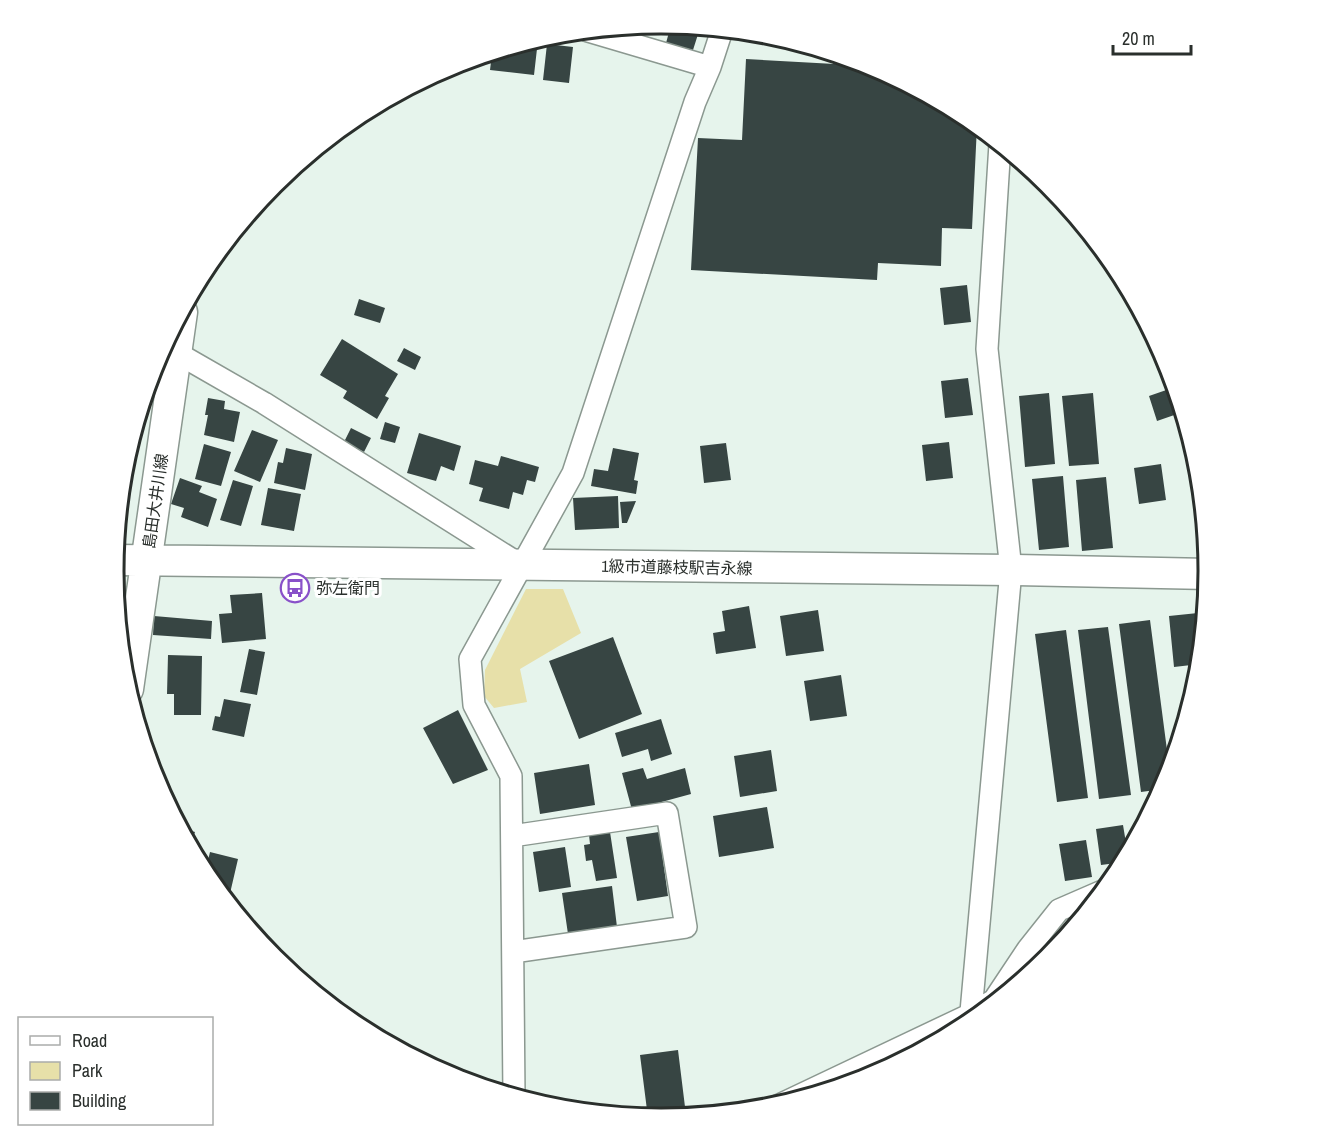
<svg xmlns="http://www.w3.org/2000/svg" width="1323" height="1143" font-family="'Archivo Narrow','Noto Sans JP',sans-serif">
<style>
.green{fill:#e7e0a9}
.building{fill:#374543}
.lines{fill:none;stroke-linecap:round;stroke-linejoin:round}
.street-casing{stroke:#8b9890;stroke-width:24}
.secondary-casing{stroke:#8b9890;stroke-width:33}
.street{stroke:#fff;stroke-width:21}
.secondary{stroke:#fff;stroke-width:30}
.labels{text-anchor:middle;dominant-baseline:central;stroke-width:6;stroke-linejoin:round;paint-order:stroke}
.street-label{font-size:16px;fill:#2a2f2c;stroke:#fff}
.poi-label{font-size:16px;fill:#2a2f2c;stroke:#fff;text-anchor:start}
.rim{fill:none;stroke:#2a2f2c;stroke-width:3}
</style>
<rect width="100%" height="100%" fill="#e6f4ec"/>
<!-- green -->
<path class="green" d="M 526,589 L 563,589 L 581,633 L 520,669 L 527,702 L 494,708 L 484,696 L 485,670 Z"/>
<!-- building -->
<path class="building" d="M 671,25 L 700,28 L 693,50 L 666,43 Z
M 538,40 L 534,75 L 490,70 L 492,54 Z
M 547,44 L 573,47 L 569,83 L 543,80 Z
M 746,59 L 871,66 L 966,116 L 977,126 L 972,229 L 942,228 L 941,266 L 878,263 L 877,280 L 691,270 L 698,138 L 742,140 Z
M 967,285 L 971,322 L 944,325 L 940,288 Z
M 359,299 L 385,308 L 380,323 L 354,315 Z
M 342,339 L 398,374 L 385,396 L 389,398 L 377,419 L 343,398 L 347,391 L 320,375 Z
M 404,348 L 421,357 L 415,370 L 397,361 Z
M 968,378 L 973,415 L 945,418 L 941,381 Z
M 1175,387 L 1183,412 L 1157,421 L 1149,396 Z
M 1049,393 L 1055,464 L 1025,467 L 1019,396 Z
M 1093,393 L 1099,464 L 1069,466 L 1062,396 Z
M 208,398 L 225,401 L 224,409 L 240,412 L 234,442 L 204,435 L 208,415 L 205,415 Z
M 385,422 L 400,427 L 395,443 L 380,439 Z
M 351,428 L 371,438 L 364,452 L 344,442 Z
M 252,430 L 278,440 L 260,482 L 234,471 Z
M 419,433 L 461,446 L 454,471 L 441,466 L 436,481 L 407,473 Z
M 949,442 L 953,478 L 926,481 L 922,445 Z
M 726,443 L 731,480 L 704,483 L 700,446 Z
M 204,444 L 231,452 L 221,486 L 195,479 Z
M 286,448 L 312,454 L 305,490 L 274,483 L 278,462 L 283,463 Z
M 613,448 L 639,453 L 634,480 L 638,481 L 636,494 L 591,486 L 594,469 L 608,471 Z
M 501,456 L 539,467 L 535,482 L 527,480 L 523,495 L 513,492 L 509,509 L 479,501 L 483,488 L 469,484 L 475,460 L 498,466 Z
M 1161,464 L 1166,500 L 1139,504 L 1134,468 Z
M 1063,476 L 1069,547 L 1039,550 L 1032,479 Z
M 1106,477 L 1113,548 L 1082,551 L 1076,480 Z
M 180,478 L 202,486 L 199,492 L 217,499 L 208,527 L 181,517 L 184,508 L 171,504 Z
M 233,480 L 253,486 L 241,526 L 220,520 Z
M 268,488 L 301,494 L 294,531 L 261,525 Z
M 618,496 L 619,528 L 575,530 L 573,498 Z
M 636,501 L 627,523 L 622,523 L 620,502 Z
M 262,593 L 266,639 L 222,643 L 219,614 L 232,613 L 230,595 Z
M 749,606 L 756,648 L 716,654 L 713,633 L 725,631 L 722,611 Z
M 818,610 L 824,651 L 786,656 L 780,616 Z
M 1198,613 L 1201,648 L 1200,664 L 1174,667 L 1169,616 Z
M 154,616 L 212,621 L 211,639 L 153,635 Z
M 1150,620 L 1170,773 L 1163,789 L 1141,792 L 1119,624 Z
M 1108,627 L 1131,795 L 1099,799 L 1078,630 Z
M 1066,630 L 1088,798 L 1057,802 L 1035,634 Z
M 613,637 L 642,714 L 579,739 L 549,661 Z
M 249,649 L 265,652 L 257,695 L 240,692 Z
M 168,655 L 202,656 L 201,715 L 174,715 L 174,694 L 167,694 Z
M 841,675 L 847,716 L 810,721 L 804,681 Z
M 224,699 L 251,704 L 244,737 L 212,730 L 215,716 L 220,717 Z
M 458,710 L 488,770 L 453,784 L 423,728 Z
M 661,719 L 672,754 L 651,761 L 648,749 L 622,757 L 615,733 Z
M 771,750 L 777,791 L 740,797 L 734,756 Z
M 589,764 L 595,805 L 540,814 L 534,773 Z
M 643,768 L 647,779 L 685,768 L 691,794 L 632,810 L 622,773 Z
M 767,807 L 774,848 L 719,857 L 713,816 Z
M 1123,825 L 1128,855 L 1124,862 L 1101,865 L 1096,829 Z
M 181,828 L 195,832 L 190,846 L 185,835 Z
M 610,832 L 617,878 L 596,881 L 592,860 L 586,861 L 584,845 L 590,844 L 589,835 Z
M 659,832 L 668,896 L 637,901 L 626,837 Z
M 1086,840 L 1092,877 L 1065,881 L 1059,844 Z
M 565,847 L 571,887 L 539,892 L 533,852 Z
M 210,852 L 238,859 L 228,902 L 205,873 Z
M 612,886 L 617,927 L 568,934 L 562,893 Z
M 678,1050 L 686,1115 L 658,1119 L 648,1118 L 640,1055 Z"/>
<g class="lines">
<!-- street casing -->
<g class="street-casing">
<path id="street" d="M 588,31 L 710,67
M 164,348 L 177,353 L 264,403 L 519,564
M 512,836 L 667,813 L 686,927 L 513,952
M 970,1023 L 1011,570 L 987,349 L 1000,144
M 514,1096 L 511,776 L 474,705 L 470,659 L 573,473 L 695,102 L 710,67 L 722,30
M 775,1107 L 971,1014 L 994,1000 L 1028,949 L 1059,910 L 1105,890"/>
</g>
<!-- secondary casing -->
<g class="secondary-casing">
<path id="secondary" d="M 115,560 L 1011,570 L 1209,574
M 128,689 L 182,312"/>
</g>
<!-- street -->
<use href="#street" class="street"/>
<!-- secondary -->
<use href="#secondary" class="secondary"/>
</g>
<!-- icons -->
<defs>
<g id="bus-ring" transform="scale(1.5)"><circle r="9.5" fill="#fff" stroke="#8951c9" stroke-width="1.5"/><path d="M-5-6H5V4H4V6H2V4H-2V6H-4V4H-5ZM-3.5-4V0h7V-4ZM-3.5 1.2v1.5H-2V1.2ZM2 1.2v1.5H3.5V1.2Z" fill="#8951c9"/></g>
</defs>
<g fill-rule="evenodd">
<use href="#bus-ring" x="295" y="588"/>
</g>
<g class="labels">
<!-- street labels -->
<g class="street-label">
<text transform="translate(155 501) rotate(-82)">島田大井川線</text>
<text transform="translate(677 567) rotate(1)">1級市道藤枝駅吉永線</text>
</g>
<!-- poi labels -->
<g class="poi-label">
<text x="316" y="588">弥左衛門</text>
</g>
</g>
<!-- crop -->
<path d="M0 0H1323V1143H0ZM124 571a537 537 0 1 1 1074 0a537 537 0 1 1-1074 0Z" fill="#fff" fill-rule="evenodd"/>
<path class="rim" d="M124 571a537 537 0 1 1 1074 0a537 537 0 1 1-1074 0Z"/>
<!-- legend -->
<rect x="18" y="1017" width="195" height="108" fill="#ffffff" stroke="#aaacab" stroke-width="1.5"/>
<rect x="30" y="1036" width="30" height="9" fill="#ffffff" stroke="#aaacab" stroke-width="1.5"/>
<text x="72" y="1047" font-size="18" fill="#2a2f2c">Road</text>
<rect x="30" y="1062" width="30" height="18" fill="#e7e0a9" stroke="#aaacab" stroke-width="1.5"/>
<text x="72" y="1077" font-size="18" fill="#2a2f2c">Park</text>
<rect x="30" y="1092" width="30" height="18" fill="#374543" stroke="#aaacab" stroke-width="1.5"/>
<text x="72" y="1107" font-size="18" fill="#2a2f2c">Building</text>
<!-- scale -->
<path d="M1113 45v9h78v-9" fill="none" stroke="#2a2f2c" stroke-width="3"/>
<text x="1122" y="45" font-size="18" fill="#2a2f2c" stroke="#ffffff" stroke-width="4.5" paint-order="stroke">20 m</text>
</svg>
